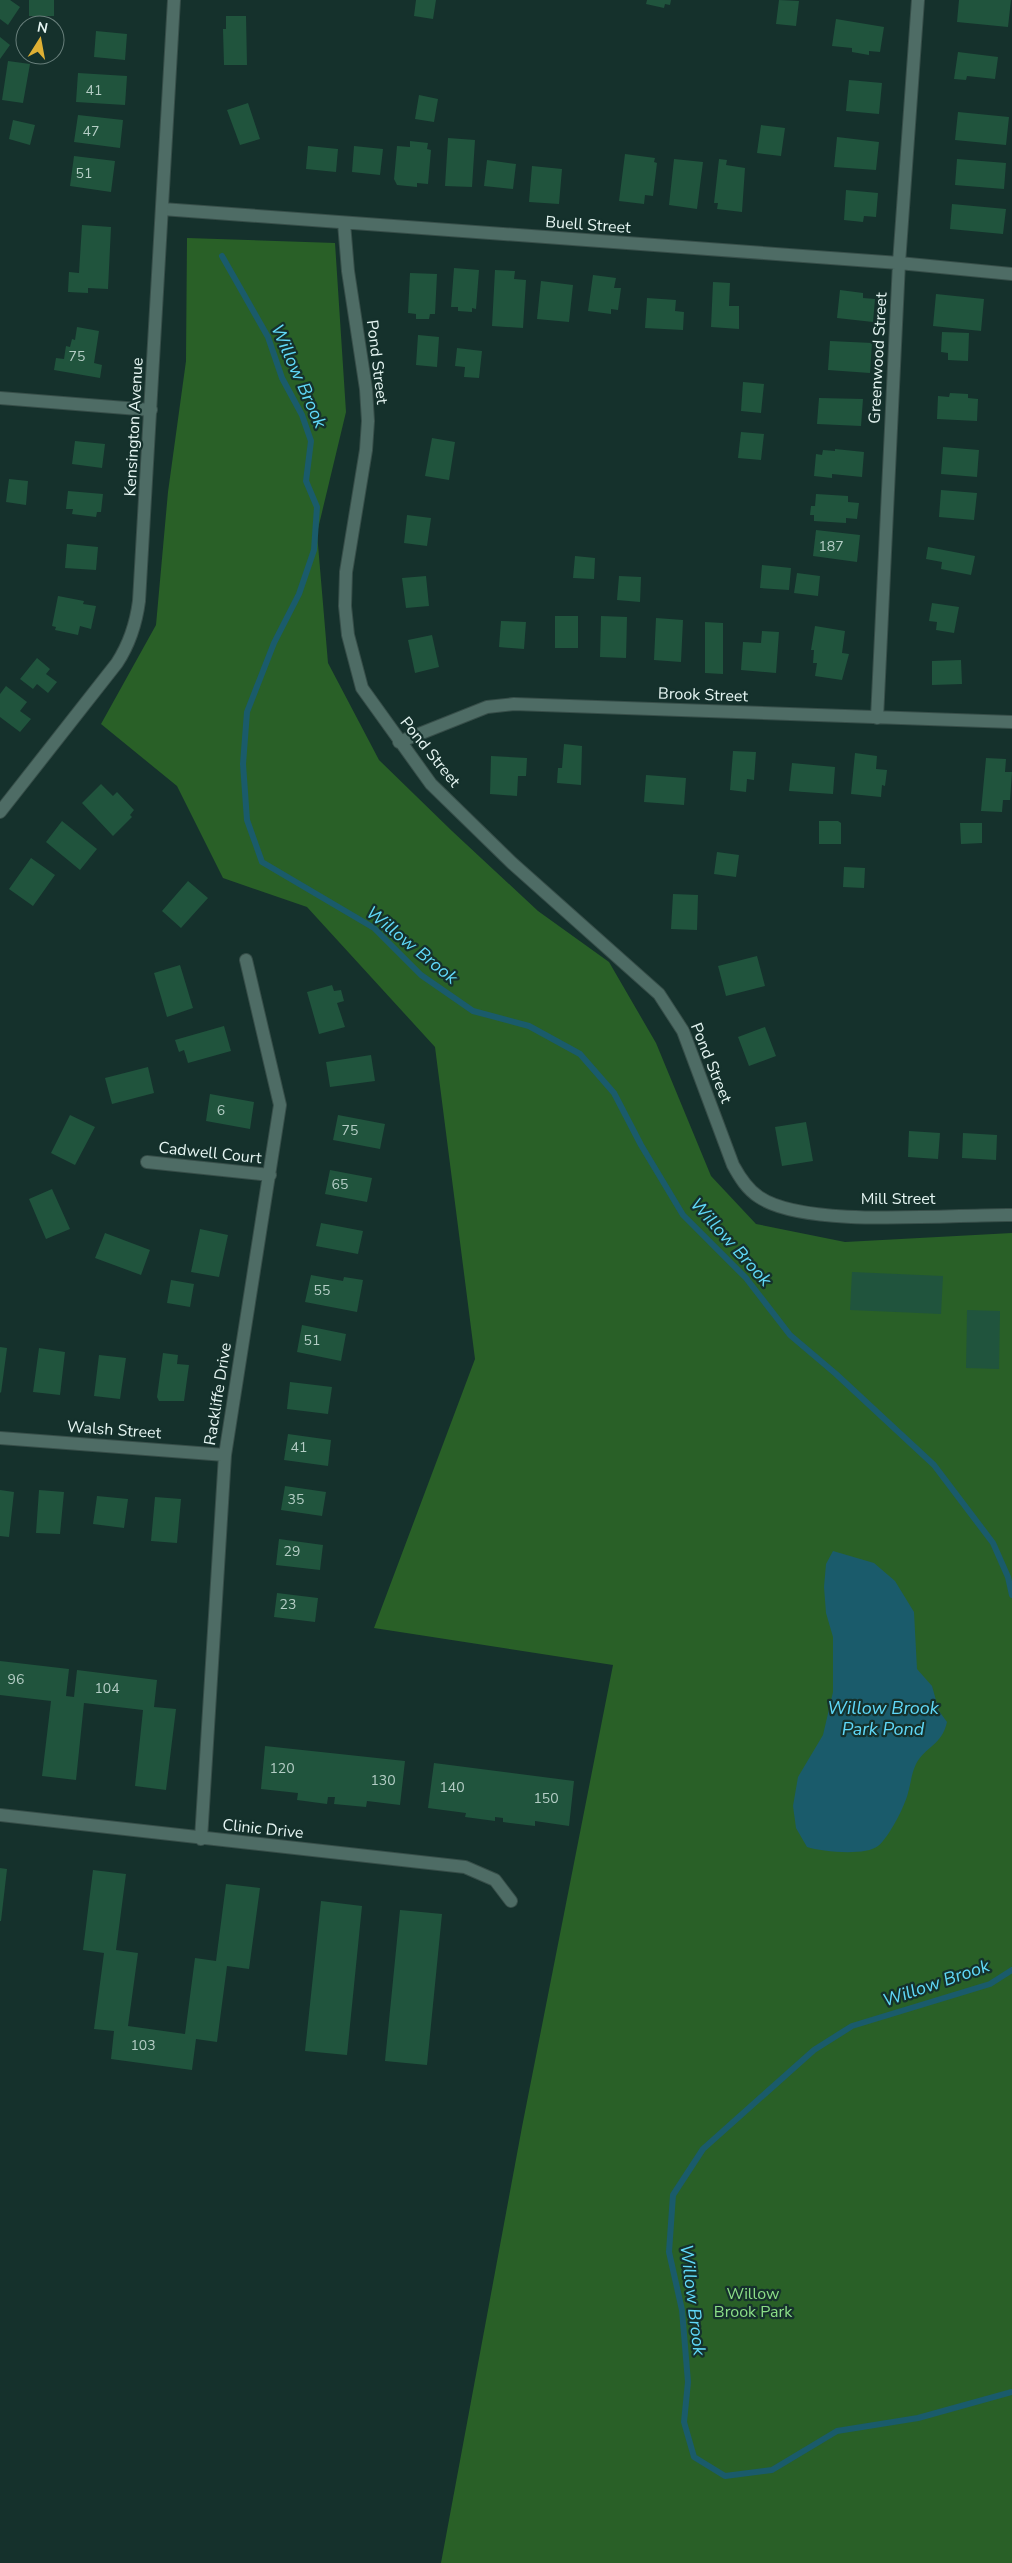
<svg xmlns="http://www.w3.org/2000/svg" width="1012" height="2563" font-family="'Nunito Sans',sans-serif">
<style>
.green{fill:#296027}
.water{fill:#1a5b6b}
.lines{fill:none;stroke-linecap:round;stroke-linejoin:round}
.stream{stroke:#1a5b6b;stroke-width:6}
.building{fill:#20543d}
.street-casing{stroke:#374e49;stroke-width:14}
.secondary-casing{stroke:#374e49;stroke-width:14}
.street{stroke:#4e6c65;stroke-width:12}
.secondary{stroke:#4e6c65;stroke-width:12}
.labels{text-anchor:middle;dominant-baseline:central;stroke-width:4.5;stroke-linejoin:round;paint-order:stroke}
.number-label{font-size:14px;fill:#b4cdc5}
.street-label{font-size:16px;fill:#e5f5f2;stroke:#15312c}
.park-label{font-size:16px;fill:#8cde87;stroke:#15312c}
.water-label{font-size:18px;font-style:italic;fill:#60d8f8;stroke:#15312c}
</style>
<rect width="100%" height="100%" fill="#15312c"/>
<!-- green -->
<path class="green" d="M 187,238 L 335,243 L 346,412 L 317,533 L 328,663 L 379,760 L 452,831 L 538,911 L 609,962 L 656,1043 L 711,1176 L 756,1224 L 845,1242 L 1012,1233 L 1012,2563 L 441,2563 L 522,2127 L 613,1665 L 374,1628 L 475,1359 L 435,1047 L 307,907 L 223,878 L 177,786 L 101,724 L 156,625 L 168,492 L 186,361 Z"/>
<!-- water -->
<path class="water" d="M 833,1551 L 874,1563 L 895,1581 L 914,1612 L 917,1669 L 932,1686 L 939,1711 L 947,1722 C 942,1745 925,1747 916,1764 C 911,1775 911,1783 908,1793 C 905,1806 888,1839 878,1846 C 866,1856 822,1852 807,1847 L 796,1828 L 793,1806 L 798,1777 L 823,1735 L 833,1692 L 833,1637 L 826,1613 L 824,1587 L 826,1564 Z"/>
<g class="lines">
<!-- stream -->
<path class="stream" d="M 222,256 L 268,337 L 282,378 L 302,415 L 311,441 L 306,481 L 317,507 L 314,550 L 299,594 L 274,643 L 247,712 L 243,764 L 247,820 L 262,862 L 374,928 L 421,975 L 473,1011 L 529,1026 L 580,1054 L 614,1093 L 641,1145 L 683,1215 L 746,1278 L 790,1335 L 836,1374 L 934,1465 L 993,1543 L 1008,1577 L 1012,1595
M 1012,1970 L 990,1984 L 852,2026 L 814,2050 L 703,2149 L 673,2195 L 669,2252 L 682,2310 L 688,2382 L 684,2422 L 694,2457 L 725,2476 L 772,2470 L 837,2431 L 918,2418 L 1012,2392"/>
</g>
<!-- building -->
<path class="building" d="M 0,0 L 10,0 L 20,7 L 8,25 L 0,19 Z
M 29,0 L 54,0 L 54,16 L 29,16 Z
M 416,0 L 436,0 L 433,19 L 414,16 Z
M 647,0 L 671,0 L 670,5 L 665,4 L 664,8 L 646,4 Z
M 779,0 L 799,1 L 796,26 L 776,24 Z
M 959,0 L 1011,0 L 1008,27 L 957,22 Z
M 226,16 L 246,16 L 247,65 L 224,65 L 223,29 L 226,29 Z
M 836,19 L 884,27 L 880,52 L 869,51 L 869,55 L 852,52 L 852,48 L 832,46 Z
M 96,31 L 127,34 L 125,60 L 94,57 Z
M 0,37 L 10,45 L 0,59 Z
M 958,52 L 998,57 L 995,79 L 967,76 L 966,80 L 954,79 Z
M 8,61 L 30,64 L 23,103 L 2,100 Z
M 78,73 L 127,76 L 125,105 L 76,102 Z
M 849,80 L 882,83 L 879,114 L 846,111 Z
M 419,95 L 438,99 L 434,122 L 415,119 Z
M 248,103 L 260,139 L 240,145 L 227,110 Z
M 958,112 L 1009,117 L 1006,145 L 955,140 Z
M 78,115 L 123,120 L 120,148 L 74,142 Z
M 13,120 L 35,125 L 30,145 L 9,139 Z
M 761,125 L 785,128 L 781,156 L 757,153 Z
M 837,137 L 879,142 L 876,170 L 834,167 Z
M 448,138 L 475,140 L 472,187 L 445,186 Z
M 410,141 L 428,143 L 427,149 L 431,150 L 428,184 L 417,183 L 417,187 L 397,185 L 394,179 L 397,146 L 410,147 Z
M 308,146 L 338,149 L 336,172 L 306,169 Z
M 354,146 L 383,149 L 380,175 L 352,172 Z
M 625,154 L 655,158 L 654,162 L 657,163 L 653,196 L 645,195 L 644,204 L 619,201 Z
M 74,156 L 115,161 L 111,192 L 70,186 Z
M 674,159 L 703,162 L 697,209 L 669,205 Z
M 719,159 L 727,160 L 726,165 L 745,168 L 742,212 L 717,209 L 718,203 L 714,203 Z
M 957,159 L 1006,163 L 1004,189 L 955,185 Z
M 487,160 L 516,164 L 513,189 L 484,186 Z
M 532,166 L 562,169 L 559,204 L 529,202 Z
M 846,190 L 878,193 L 876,217 L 864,216 L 863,222 L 844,220 Z
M 952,204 L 1006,209 L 1003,234 L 950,229 Z
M 82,225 L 111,227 L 108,289 L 88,288 L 88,293 L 68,292 L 69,272 L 79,273 Z
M 454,268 L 479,270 L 476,309 L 472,308 L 472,312 L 458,311 L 458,307 L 451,307 Z
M 495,270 L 515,271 L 514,279 L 526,280 L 523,328 L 492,326 Z
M 410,273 L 437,274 L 435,314 L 430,314 L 429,319 L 416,319 L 416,314 L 408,313 Z
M 593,275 L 616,278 L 614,288 L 621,288 L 618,310 L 611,309 L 611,314 L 588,311 Z
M 541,281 L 573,285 L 569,322 L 537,319 Z
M 713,282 L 730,283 L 729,306 L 739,306 L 739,329 L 711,327 Z
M 840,290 L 863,293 L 863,298 L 875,299 L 873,322 L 837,318 Z
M 936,294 L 984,299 L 981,331 L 933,326 Z
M 647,298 L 676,300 L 675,311 L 684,312 L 683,330 L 645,328 Z
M 77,327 L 99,331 L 94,363 L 102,365 L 100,378 L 54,370 L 56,358 L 64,359 L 66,346 L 70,347 L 72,339 L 75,340 Z
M 942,332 L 969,333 L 968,361 L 948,360 L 948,353 L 941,352 Z
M 418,335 L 439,337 L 437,367 L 416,365 Z
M 830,341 L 872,343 L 870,373 L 828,370 Z
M 457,348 L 482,351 L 479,378 L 464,377 L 465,367 L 455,366 Z
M 743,382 L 764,384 L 761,413 L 741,411 Z
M 950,393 L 968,394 L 968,398 L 978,399 L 977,421 L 937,419 L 938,396 L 949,397 Z
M 819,398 L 863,399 L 861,426 L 817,424 Z
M 741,432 L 764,434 L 761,460 L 738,458 Z
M 432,438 L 455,442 L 449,480 L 425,476 Z
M 75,441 L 105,444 L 102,468 L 72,464 Z
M 943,447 L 979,450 L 977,477 L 941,474 Z
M 835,449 L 864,452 L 862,477 L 832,474 L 832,478 L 814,476 L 816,454 L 822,455 L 823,450 L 835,451 Z
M 9,479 L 28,481 L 26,505 L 6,502 Z
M 941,490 L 977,493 L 974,520 L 939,517 Z
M 68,491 L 103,494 L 101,512 L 97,512 L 96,517 L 72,514 L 73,509 L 66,509 Z
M 816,494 L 848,496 L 848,502 L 859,503 L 857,519 L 846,518 L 846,523 L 814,521 L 814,515 L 810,515 L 811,506 L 815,506 Z
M 407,515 L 431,518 L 427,546 L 404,543 Z
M 816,530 L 860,535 L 857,562 L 813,556 Z
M 67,544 L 98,547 L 96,570 L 65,568 Z
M 928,547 L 975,556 L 971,575 L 941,569 L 942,562 L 926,559 Z
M 575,556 L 595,558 L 594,579 L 573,578 Z
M 762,565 L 791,568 L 789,590 L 760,588 Z
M 797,573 L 820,576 L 818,596 L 794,593 Z
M 426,576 L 429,606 L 406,608 L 402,578 Z
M 619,576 L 641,577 L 640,602 L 617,600 Z
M 58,596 L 84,601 L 83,604 L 96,606 L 91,629 L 80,626 L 78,635 L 55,630 L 56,627 L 52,626 Z
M 932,603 L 959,607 L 954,633 L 936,630 L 937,622 L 929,621 Z
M 555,616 L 578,616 L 578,648 L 555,648 Z
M 601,616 L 627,617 L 626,658 L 600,657 Z
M 656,618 L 683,620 L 681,662 L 654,660 Z
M 501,621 L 526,622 L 524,649 L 499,647 Z
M 705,622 L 723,623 L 723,674 L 705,673 Z
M 815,626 L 845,631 L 842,653 L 849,654 L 842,680 L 815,676 L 817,663 L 813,663 L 814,650 L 811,650 Z
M 762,631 L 779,632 L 776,673 L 741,670 L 743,642 L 761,643 Z
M 432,635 L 439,667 L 415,673 L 408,640 Z
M 37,658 L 50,669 L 46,674 L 57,682 L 48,693 L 37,684 L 33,689 L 20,679 Z
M 961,660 L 962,684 L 932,685 L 932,661 Z
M 6,686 L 27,702 L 20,711 L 31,719 L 20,732 L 0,717 L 0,694 Z
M 564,744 L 582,746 L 581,785 L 557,783 L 558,768 L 562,768 Z
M 733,751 L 756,752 L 754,780 L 747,779 L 746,792 L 730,790 Z
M 855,753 L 877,756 L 876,769 L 887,770 L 885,786 L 882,785 L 881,797 L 851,794 Z
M 491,756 L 527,758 L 526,776 L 518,776 L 517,796 L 490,794 Z
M 986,758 L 1006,759 L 1005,772 L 1012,772 L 1010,800 L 1003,800 L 1002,812 L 981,811 Z
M 792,763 L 835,767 L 833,794 L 789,791 Z
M 646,775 L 686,778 L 684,805 L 644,802 Z
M 101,784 L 113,796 L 117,792 L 134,810 L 130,815 L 132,817 L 113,836 L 82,803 Z
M 62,821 L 97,849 L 80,870 L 46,842 Z
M 819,821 L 838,821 L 841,823 L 841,844 L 819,844 Z
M 960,823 L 982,823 L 982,843 L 961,844 Z
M 717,852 L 739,855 L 736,877 L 714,874 Z
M 31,858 L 55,875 L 33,906 L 9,889 Z
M 844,867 L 865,868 L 864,888 L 843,887 Z
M 188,881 L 208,898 L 181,928 L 162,911 Z
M 673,894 L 698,895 L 697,930 L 671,929 Z
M 757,956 L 765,986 L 726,996 L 718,966 Z
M 180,965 L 193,1008 L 167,1017 L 154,973 Z
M 332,985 L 334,991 L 341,990 L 344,1001 L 337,1003 L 345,1027 L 319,1034 L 307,992 Z
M 224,1026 L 231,1051 L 188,1063 L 184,1050 L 179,1052 L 175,1040 Z
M 765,1027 L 776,1056 L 749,1066 L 738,1037 Z
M 371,1055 L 375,1081 L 330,1087 L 326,1062 Z
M 148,1067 L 154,1093 L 112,1104 L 105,1078 Z
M 210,1094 L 254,1102 L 250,1129 L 206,1121 Z
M 70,1115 L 95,1127 L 75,1165 L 51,1153 Z
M 338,1115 L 385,1124 L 380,1149 L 333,1140 Z
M 806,1122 L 813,1161 L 782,1166 L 775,1127 Z
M 909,1131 L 940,1133 L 938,1159 L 908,1157 Z
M 963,1133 L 997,1135 L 996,1160 L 962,1158 Z
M 330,1170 L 372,1178 L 367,1202 L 325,1194 Z
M 52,1189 L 70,1229 L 46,1239 L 29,1199 Z
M 321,1223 L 363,1231 L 358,1254 L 316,1246 Z
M 200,1229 L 228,1235 L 219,1277 L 191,1272 Z
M 105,1233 L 150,1250 L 141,1275 L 95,1258 Z
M 852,1272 L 943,1276 L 941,1314 L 850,1310 Z
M 311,1275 L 343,1281 L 344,1277 L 363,1280 L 357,1312 L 305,1302 Z
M 171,1280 L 194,1284 L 190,1307 L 167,1303 Z
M 967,1310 L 1000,1311 L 999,1369 L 966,1368 Z
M 302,1325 L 346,1334 L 341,1361 L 297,1352 Z
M 0,1347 L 7,1348 L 1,1393 L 0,1392 Z
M 39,1348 L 65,1352 L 60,1395 L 33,1392 Z
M 163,1353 L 178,1355 L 177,1364 L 189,1365 L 184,1401 L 159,1401 L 157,1397 Z
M 99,1355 L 126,1358 L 120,1399 L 94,1396 Z
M 290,1382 L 332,1387 L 328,1414 L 287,1409 Z
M 288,1434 L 331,1440 L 328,1466 L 284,1460 Z
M 285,1486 L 326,1492 L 322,1516 L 281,1510 Z
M 0,1490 L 14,1492 L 9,1537 L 0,1536 Z
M 39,1490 L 64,1492 L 60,1534 L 36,1533 Z
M 97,1496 L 128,1499 L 124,1528 L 93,1524 Z
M 155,1497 L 181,1499 L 177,1543 L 151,1541 Z
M 279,1539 L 323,1545 L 320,1570 L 276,1565 Z
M 277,1593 L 318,1598 L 315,1622 L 274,1617 Z
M 0,1661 L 69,1669 L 66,1696 L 74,1697 L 77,1670 L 157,1680 L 154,1707 L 176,1709 L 166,1790 L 135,1786 L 143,1710 L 84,1703 L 76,1780 L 42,1776 L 51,1701 L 0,1695 Z
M 265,1746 L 405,1761 L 400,1805 L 367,1801 L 366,1807 L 334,1804 L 335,1797 L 328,1797 L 327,1804 L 297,1800 L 298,1793 L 261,1789 Z
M 434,1763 L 574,1781 L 569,1826 L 535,1821 L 535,1826 L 503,1822 L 503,1818 L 495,1817 L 495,1821 L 465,1817 L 466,1813 L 428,1808 Z
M 0,1868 L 7,1869 L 1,1921 L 0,1921 Z
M 93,1870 L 126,1874 L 116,1950 L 138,1953 L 128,2026 L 185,2034 L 195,1958 L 216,1961 L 226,1884 L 260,1888 L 249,1969 L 227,1966 L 217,2042 L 196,2039 L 192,2070 L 111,2059 L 114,2031 L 94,2029 L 104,1953 L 83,1950 Z
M 321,1901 L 362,1906 L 347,2055 L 305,2051 Z
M 400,1910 L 442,1914 L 427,2065 L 385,2061 Z"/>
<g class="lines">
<!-- street casing -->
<g class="street-casing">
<path id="street" d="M 162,209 L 899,263 L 1012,274
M 344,223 L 348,271 L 366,389 L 368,421 L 366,450 L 346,572 L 345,606 L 348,635 L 362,688 L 431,784 L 512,863 L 659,994 L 683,1031 L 733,1165 C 740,1178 747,1189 759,1197 C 806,1229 953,1214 1012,1215
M 0,398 L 151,410
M 877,718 L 899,263 L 918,0
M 399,742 L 487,707 L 514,704 L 1012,722
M 147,1162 L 270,1175
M 0,1438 L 225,1455
M 0,1815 L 465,1867 L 495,1880 L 511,1901
M 201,1839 L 225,1455 L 280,1105 L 246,960"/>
</g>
<!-- secondary casing -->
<g class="secondary-casing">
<path id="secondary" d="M 0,812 L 117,663 C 130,643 136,624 139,601 L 174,0"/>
</g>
<!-- street -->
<use href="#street" class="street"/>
<!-- secondary -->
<use href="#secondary" class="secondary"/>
</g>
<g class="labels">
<!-- number labels -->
<g class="number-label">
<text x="94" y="90">41</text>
<text x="91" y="131">47</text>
<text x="84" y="173">51</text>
<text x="77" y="356">75</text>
<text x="831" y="546">187</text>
<text x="221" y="1110">6</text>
<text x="350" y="1130">75</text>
<text x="340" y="1184">65</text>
<text x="322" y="1290">55</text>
<text x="312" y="1340">51</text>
<text x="299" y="1447">41</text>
<text x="296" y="1499">35</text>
<text x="292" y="1551">29</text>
<text x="288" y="1604">23</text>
<text x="16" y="1679">96</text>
<text x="107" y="1688">104</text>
<text x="282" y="1768">120</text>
<text x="383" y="1780">130</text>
<text x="452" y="1787">140</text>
<text x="546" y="1798">150</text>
<text x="143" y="2045">103</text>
</g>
<!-- street labels -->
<g class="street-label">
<text transform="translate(588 225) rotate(4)">Buell Street</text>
<text transform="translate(878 358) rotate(-87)">Greenwood Street</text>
<text transform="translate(377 362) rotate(83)">Pond Street</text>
<text transform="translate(134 427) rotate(-87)">Kensington Avenue</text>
<text transform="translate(703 695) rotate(2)">Brook Street</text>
<text transform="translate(430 752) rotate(51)">Pond Street</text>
<text transform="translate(711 1063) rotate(68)">Pond Street</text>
<text transform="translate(210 1153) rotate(6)">Cadwell Court</text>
<text x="898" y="1199">Mill Street</text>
<text transform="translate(218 1394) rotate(-81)">Rackliffe Drive</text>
<text transform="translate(114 1430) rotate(4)">Walsh Street</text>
<text transform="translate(263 1829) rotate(6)">Clinic Drive</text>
</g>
<!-- park labels -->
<g class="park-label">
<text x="753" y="2294">Willow<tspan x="753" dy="18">Brook Park</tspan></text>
</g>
<!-- water labels -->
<g class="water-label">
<text transform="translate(299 376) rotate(66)">Willow Brook</text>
<text transform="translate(412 945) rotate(39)">Willow Brook</text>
<text transform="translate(731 1242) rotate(48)">Willow Brook</text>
<text x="883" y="1708">Willow Brook<tspan x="883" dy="21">Park Pond</tspan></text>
<text transform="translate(936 1983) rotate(-19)">Willow Brook</text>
<text transform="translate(693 2300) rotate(83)">Willow Brook</text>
</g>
</g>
<!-- north arrow -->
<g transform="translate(40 40) rotate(11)"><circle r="24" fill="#15312c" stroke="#687f7b"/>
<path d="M0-4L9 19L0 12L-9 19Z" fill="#dfb034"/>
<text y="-8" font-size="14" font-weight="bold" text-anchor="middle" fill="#e5f5f2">N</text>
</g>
</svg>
